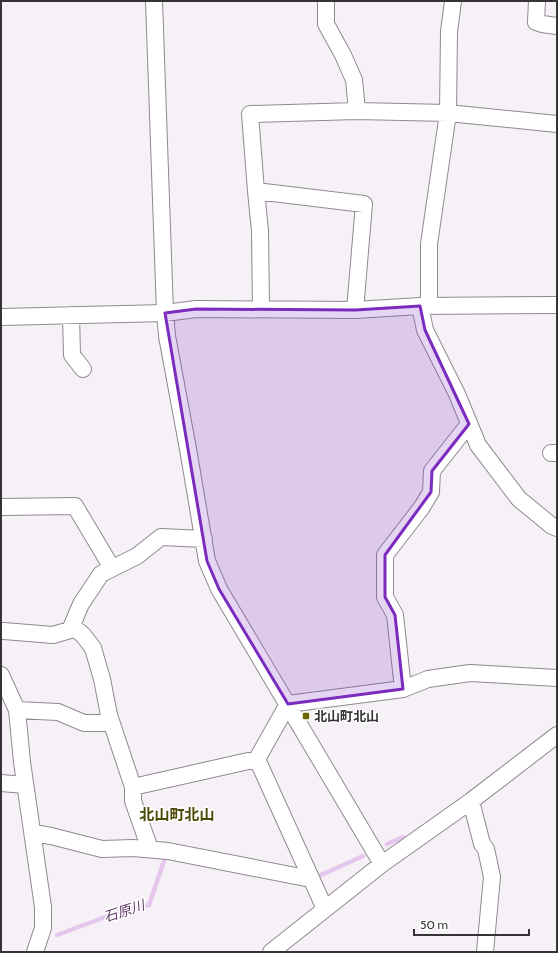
<svg xmlns="http://www.w3.org/2000/svg" width="558" height="953" font-family="Cabin,'Noto Sans JP',sans-serif">
<style>
.lines{fill:none;stroke-linecap:round;stroke-linejoin:round}
.stream{stroke:#e5c6ec;stroke-width:4.5}
.minor-casing{stroke:#8e8a8f;stroke-width:18}
.minor{stroke:#fff;stroke-width:16}
.marked{fill:#7b2cbf;fill-opacity:0.2;stroke:#7b2cbf;stroke-width:3;stroke-linejoin:round}
.poi-dot{fill:#6e6800;stroke:#fff;stroke-width:1.5}
.labels{text-anchor:middle;dominant-baseline:central;stroke-width:3;stroke-linejoin:round;paint-order:stroke}
.poi-label{font-size:13px;font-weight:bold;fill:#353335;stroke:#fff;text-anchor:start}
.water-label{font-size:14px;font-style:italic;fill:#623a6b;stroke:#fff}
.quarter-label{font-size:15px;font-weight:bold;fill:#4c4806;stroke:#fff}
</style>
<rect width="100%" height="100%" fill="#f6f1f7"/>
<g class="lines">
<!-- stream -->
<path class="stream" d="M 387,844 L 403,837
M 321,875 L 363,856
M 57,935 L 127,909 L 149,905 L 164,861"/>
<!-- minor casing -->
<g class="minor-casing">
<path id="minor" d="M 154,1 L 165,313 L 167,336 L 188,449 L 207,561 L 219,589 L 382,864
M 326,1 L 326,24 L 343,55 L 354,80 L 357,111
M 537,1 L 536,22 L 542,24 L 557,26
M 256,191 L 364,204 L 355,310
M 420,306 L 425,330 L 457,394 L 478,445 L 519,499 L 552,526 L 557,528
M 429,306 L 429,244 L 448,113 L 449,32 L 453,1
M 261,309 L 260,231 L 256,191 L 250,114 L 357,111 L 448,113 L 557,124
M 71,315 L 72,355 L 83,369
M 1,317 L 165,313 L 196,309 L 355,310 L 420,306 L 557,305
M 469,424 L 432,471 L 431,492 L 422,507 L 385,555 L 385,597 L 395,615 L 403,689 L 428,679 L 470,673 L 557,678
M 551,453 L 557,453
M 1,507 L 75,506 L 112,568
M 72,626 L 83,635 L 93,648 L 102,679 L 109,715 L 133,787 L 133,801 L 150,849
M 1,631 L 4,631 L 53,635 L 70,630 L 81,604 L 101,574 L 137,556 L 161,537 L 204,539
M 1,675 L 17,710 L 22,762 L 43,907 L 43,928 L 35,952
M 288,704 L 403,689
M 17,710 L 58,712 L 84,723 L 111,723
M 257,759 L 325,909
M 1,783 L 25,785
M 133,787 L 257,759 L 288,704
M 471,801 L 482,844 L 486,849 L 492,877 L 485,952
M 33,833 L 51,836 L 102,849 L 133,848 L 168,851 L 311,879
M 271,952 L 382,864 L 471,801 L 557,735"/>
</g>
<!-- minor -->
<use href="#minor" class="minor"/>
</g>
<!-- marked area -->
<path class="marked" d="M 420,306 L 425,330 L 469,424 L 432,471 L 431,492 L 385,555 L 385,597 L 395,615 L 403,689 L 288,704 L 219,589 L 207,561 L 165,313 L 196,309 L 355,310 Z"/>
<!-- markers -->
<rect class="poi-dot" x="302" y="712" width="8" height="8" rx="2"/>
<g class="labels">
<!-- poi labels -->
<g class="poi-label">
<text x="314" y="716">北山町北山</text>
</g>
<!-- water labels -->
<g class="water-label">
<text transform="translate(124 911) rotate(-18)">石原川</text>
</g>
<!-- quarter labels -->
<g class="quarter-label">
<text x="177" y="815">北山町北山</text>
</g>
</g>
<!-- border -->
<rect width="558" height="953" fill="none" stroke="#353335" stroke-width="4"/>
<!-- scale -->
<path d="M414 929v6h115v-6" fill="none" stroke="#353335" stroke-width="2"/>
<text x="420" y="929" font-size="12" fill="#353335" stroke="#ffffff" stroke-width="3" paint-order="stroke">50 m</text>
</svg>
